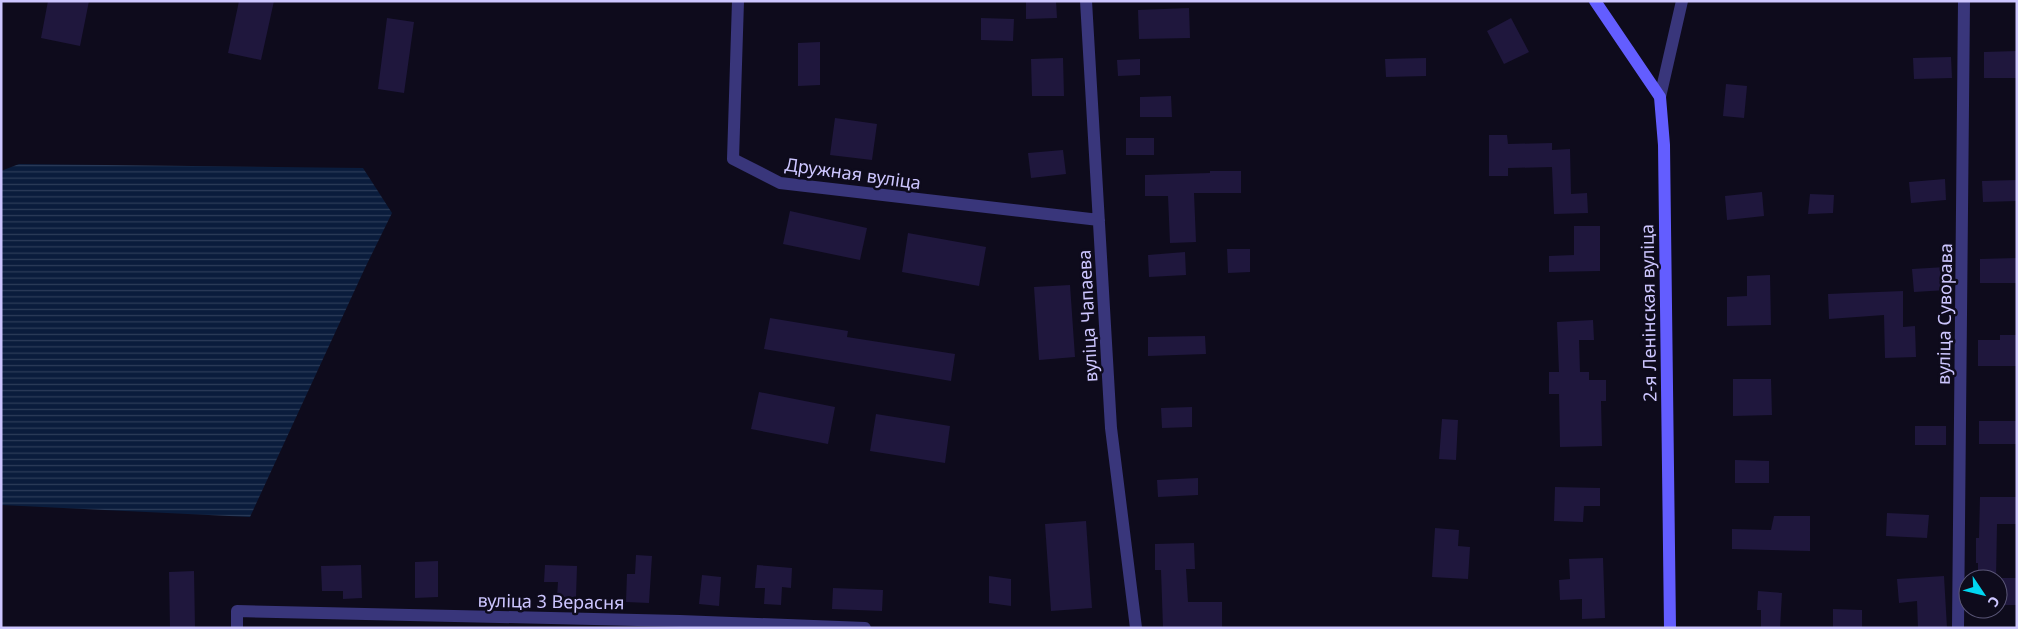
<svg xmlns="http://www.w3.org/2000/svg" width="2018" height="629" font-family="'Noto Sans',sans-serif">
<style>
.water{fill:url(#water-rules)}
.building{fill:#1f173d}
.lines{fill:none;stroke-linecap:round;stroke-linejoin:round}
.minor{stroke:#39367b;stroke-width:12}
.secondary{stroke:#635dff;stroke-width:12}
.labels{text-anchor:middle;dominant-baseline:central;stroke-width:5;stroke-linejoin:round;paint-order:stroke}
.street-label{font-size:18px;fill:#cdc6ff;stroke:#0e0b1c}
</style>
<defs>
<pattern id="water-rules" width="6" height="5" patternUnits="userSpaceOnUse" patternTransform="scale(1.25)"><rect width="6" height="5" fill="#0a1c3c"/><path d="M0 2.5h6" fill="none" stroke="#2c3c59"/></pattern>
</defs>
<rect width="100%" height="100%" fill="#0e0b1c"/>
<!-- water -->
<path class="water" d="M 19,164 L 363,168 L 392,213 L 365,268 L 250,517 L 1,505 L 1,171 Z"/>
<!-- building -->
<path class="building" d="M 48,1 L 89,1 L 80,46 L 41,38 Z
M 239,1 L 274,1 L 261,60 L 228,53 Z
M 1026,1 L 1056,1 L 1057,18 L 1026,19 Z
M 1189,8 L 1190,38 L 1139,39 L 1138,10 Z
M 387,18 L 414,22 L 404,93 L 378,89 Z
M 981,18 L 1014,19 L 1013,41 L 981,40 Z
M 1511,18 L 1529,52 L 1504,64 L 1487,31 Z
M 820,42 L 820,85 L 798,86 L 798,43 Z
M 2017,51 L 2017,78 L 1984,78 L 1984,52 Z
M 1951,57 L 1952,78 L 1914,79 L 1913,58 Z
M 1063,58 L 1064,96 L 1032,96 L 1031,59 Z
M 1426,58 L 1426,76 L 1386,77 L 1385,59 Z
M 1140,59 L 1140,75 L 1118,76 L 1117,60 Z
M 1726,84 L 1747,86 L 1744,118 L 1723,116 Z
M 1171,96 L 1172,117 L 1140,117 L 1140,97 Z
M 835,118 L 877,124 L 872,160 L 830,155 Z
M 1489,135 L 1507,135 L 1508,144 L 1552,143 L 1552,150 L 1570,149 L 1571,194 L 1587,193 L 1588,213 L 1554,214 L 1552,167 L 1508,168 L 1508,176 L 1489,176 Z
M 1126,138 L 1154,138 L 1154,155 L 1126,155 Z
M 1063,150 L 1066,174 L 1031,178 L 1028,153 Z
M 1210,171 L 1241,171 L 1241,193 L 1194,193 L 1196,242 L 1170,243 L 1168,196 L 1145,196 L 1145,175 L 1210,173 Z
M 1945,179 L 1946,200 L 1911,203 L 1909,182 Z
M 2017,180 L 2017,201 L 1983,202 L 1982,181 Z
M 1762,192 L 1764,216 L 1727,220 L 1725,196 Z
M 1810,194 L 1834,195 L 1833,213 L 1808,214 Z
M 790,211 L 867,228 L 860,260 L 783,244 Z
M 1574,226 L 1600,226 L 1600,271 L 1549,272 L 1549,256 L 1574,255 Z
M 908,233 L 986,247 L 979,286 L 902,272 Z
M 1227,249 L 1250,249 L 1250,272 L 1228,273 Z
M 1185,252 L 1186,275 L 1149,277 L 1148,255 Z
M 2017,258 L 2017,283 L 1980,283 L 1980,259 Z
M 1946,267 L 1947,290 L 1914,292 L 1912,269 Z
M 1770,275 L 1771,325 L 1727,326 L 1727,297 L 1747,296 L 1747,276 Z
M 1070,285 L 1075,357 L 1039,360 L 1034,287 Z
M 1903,291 L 1903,327 L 1915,326 L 1916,357 L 1885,358 L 1884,315 L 1829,319 L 1828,294 Z
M 770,318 L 848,331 L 847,337 L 955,354 L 951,381 L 764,349 Z
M 1593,320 L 1594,340 L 1579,340 L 1580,372 L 1589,372 L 1589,380 L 1606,380 L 1606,401 L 1601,401 L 1602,446 L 1560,447 L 1559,394 L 1549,394 L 1549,372 L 1559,372 L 1557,322 Z
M 2000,335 L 2017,335 L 2017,366 L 1978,366 L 1978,340 L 2000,340 Z
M 1205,336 L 1206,354 L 1148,356 L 1148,337 Z
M 1733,379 L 1771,379 L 1772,415 L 1733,416 Z
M 759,392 L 835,407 L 828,444 L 751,429 Z
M 1192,407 L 1192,427 L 1162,428 L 1161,408 Z
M 876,414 L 950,426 L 945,463 L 870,451 Z
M 1442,419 L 1458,420 L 1456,460 L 1439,459 Z
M 1979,421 L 2017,421 L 2017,444 L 1979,444 Z
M 1915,426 L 1946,426 L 1946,445 L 1915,445 Z
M 1735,460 L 1769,461 L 1769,483 L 1735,483 Z
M 1198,478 L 1198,495 L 1158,497 L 1157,480 Z
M 1555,487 L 1600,488 L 1600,506 L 1584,506 L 1583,522 L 1554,521 Z
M 1980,497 L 2017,497 L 2017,524 L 1997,524 L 1996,579 L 1978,579 L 1978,563 L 1976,563 L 1976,538 L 1979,538 Z
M 1887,513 L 1929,515 L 1927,538 L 1886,536 Z
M 1774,516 L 1810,516 L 1810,551 L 1732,549 L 1732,529 L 1771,530 Z
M 1086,521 L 1092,608 L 1051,611 L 1045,524 Z
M 1435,528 L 1459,530 L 1458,546 L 1470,547 L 1468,579 L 1432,577 Z
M 1194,543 L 1195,569 L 1186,569 L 1188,602 L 1222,602 L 1222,628 L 1163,628 L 1161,570 L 1155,570 L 1155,544 Z
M 636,555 L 652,556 L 649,603 L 626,602 L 627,574 L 635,574 Z
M 1603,558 L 1605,618 L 1582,619 L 1582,599 L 1560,600 L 1559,580 L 1570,579 L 1569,559 Z
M 438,561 L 438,597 L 415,598 L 415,562 Z
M 361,565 L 362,598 L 343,599 L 343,591 L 322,591 L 321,566 Z
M 545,565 L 577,566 L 576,597 L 557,597 L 558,582 L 544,582 Z
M 757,565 L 792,568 L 791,588 L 782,587 L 781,605 L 764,604 L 765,588 L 755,588 Z
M 194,571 L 195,628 L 170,628 L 169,572 Z
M 702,575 L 721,577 L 719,606 L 699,604 Z
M 989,576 L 1011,579 L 1011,606 L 989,603 Z
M 1944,576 L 1947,628 L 1918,628 L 1917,601 L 1899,603 L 1897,579 Z
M 1998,578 L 2016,578 L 2017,605 L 1998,605 Z
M 833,588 L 883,590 L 882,611 L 832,609 Z
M 1758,591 L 1782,593 L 1780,628 L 1761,628 L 1761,610 L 1757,610 Z
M 1833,609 L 1862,610 L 1862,628 L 1833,628 Z"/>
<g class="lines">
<!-- minor -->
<path class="minor" d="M 738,1 L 733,159 L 780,183 L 1099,220
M 1086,1 L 1111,428 L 1136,628
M 1660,97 L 1682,1
M 237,628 L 237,611 L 680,621 L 865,628
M 1958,628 L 1964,1"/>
<!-- secondary -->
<path class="secondary" d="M 1595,1 L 1660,97 L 1664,145 L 1670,628"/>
</g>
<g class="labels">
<!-- street labels -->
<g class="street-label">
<text transform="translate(853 173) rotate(8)">Дружная вуліца</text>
<text transform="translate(1648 313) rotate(-91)">2-я Ленінская вуліца</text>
<text transform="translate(1944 314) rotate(-89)">вуліца Суворава</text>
<text transform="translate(1087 316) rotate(-93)">вуліца Чапаева</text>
<text transform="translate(551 601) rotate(1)">вуліца 3 Верасня</text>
</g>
</g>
<!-- border -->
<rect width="2018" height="629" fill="none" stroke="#cdc6ff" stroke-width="5"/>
<!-- north arrow -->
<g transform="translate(1983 594) rotate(125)"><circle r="24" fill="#0e0b1c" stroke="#5a5677"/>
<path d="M0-4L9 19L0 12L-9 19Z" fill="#01d6f0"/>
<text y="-8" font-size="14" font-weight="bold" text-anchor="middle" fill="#cdc6ff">С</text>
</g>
</svg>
